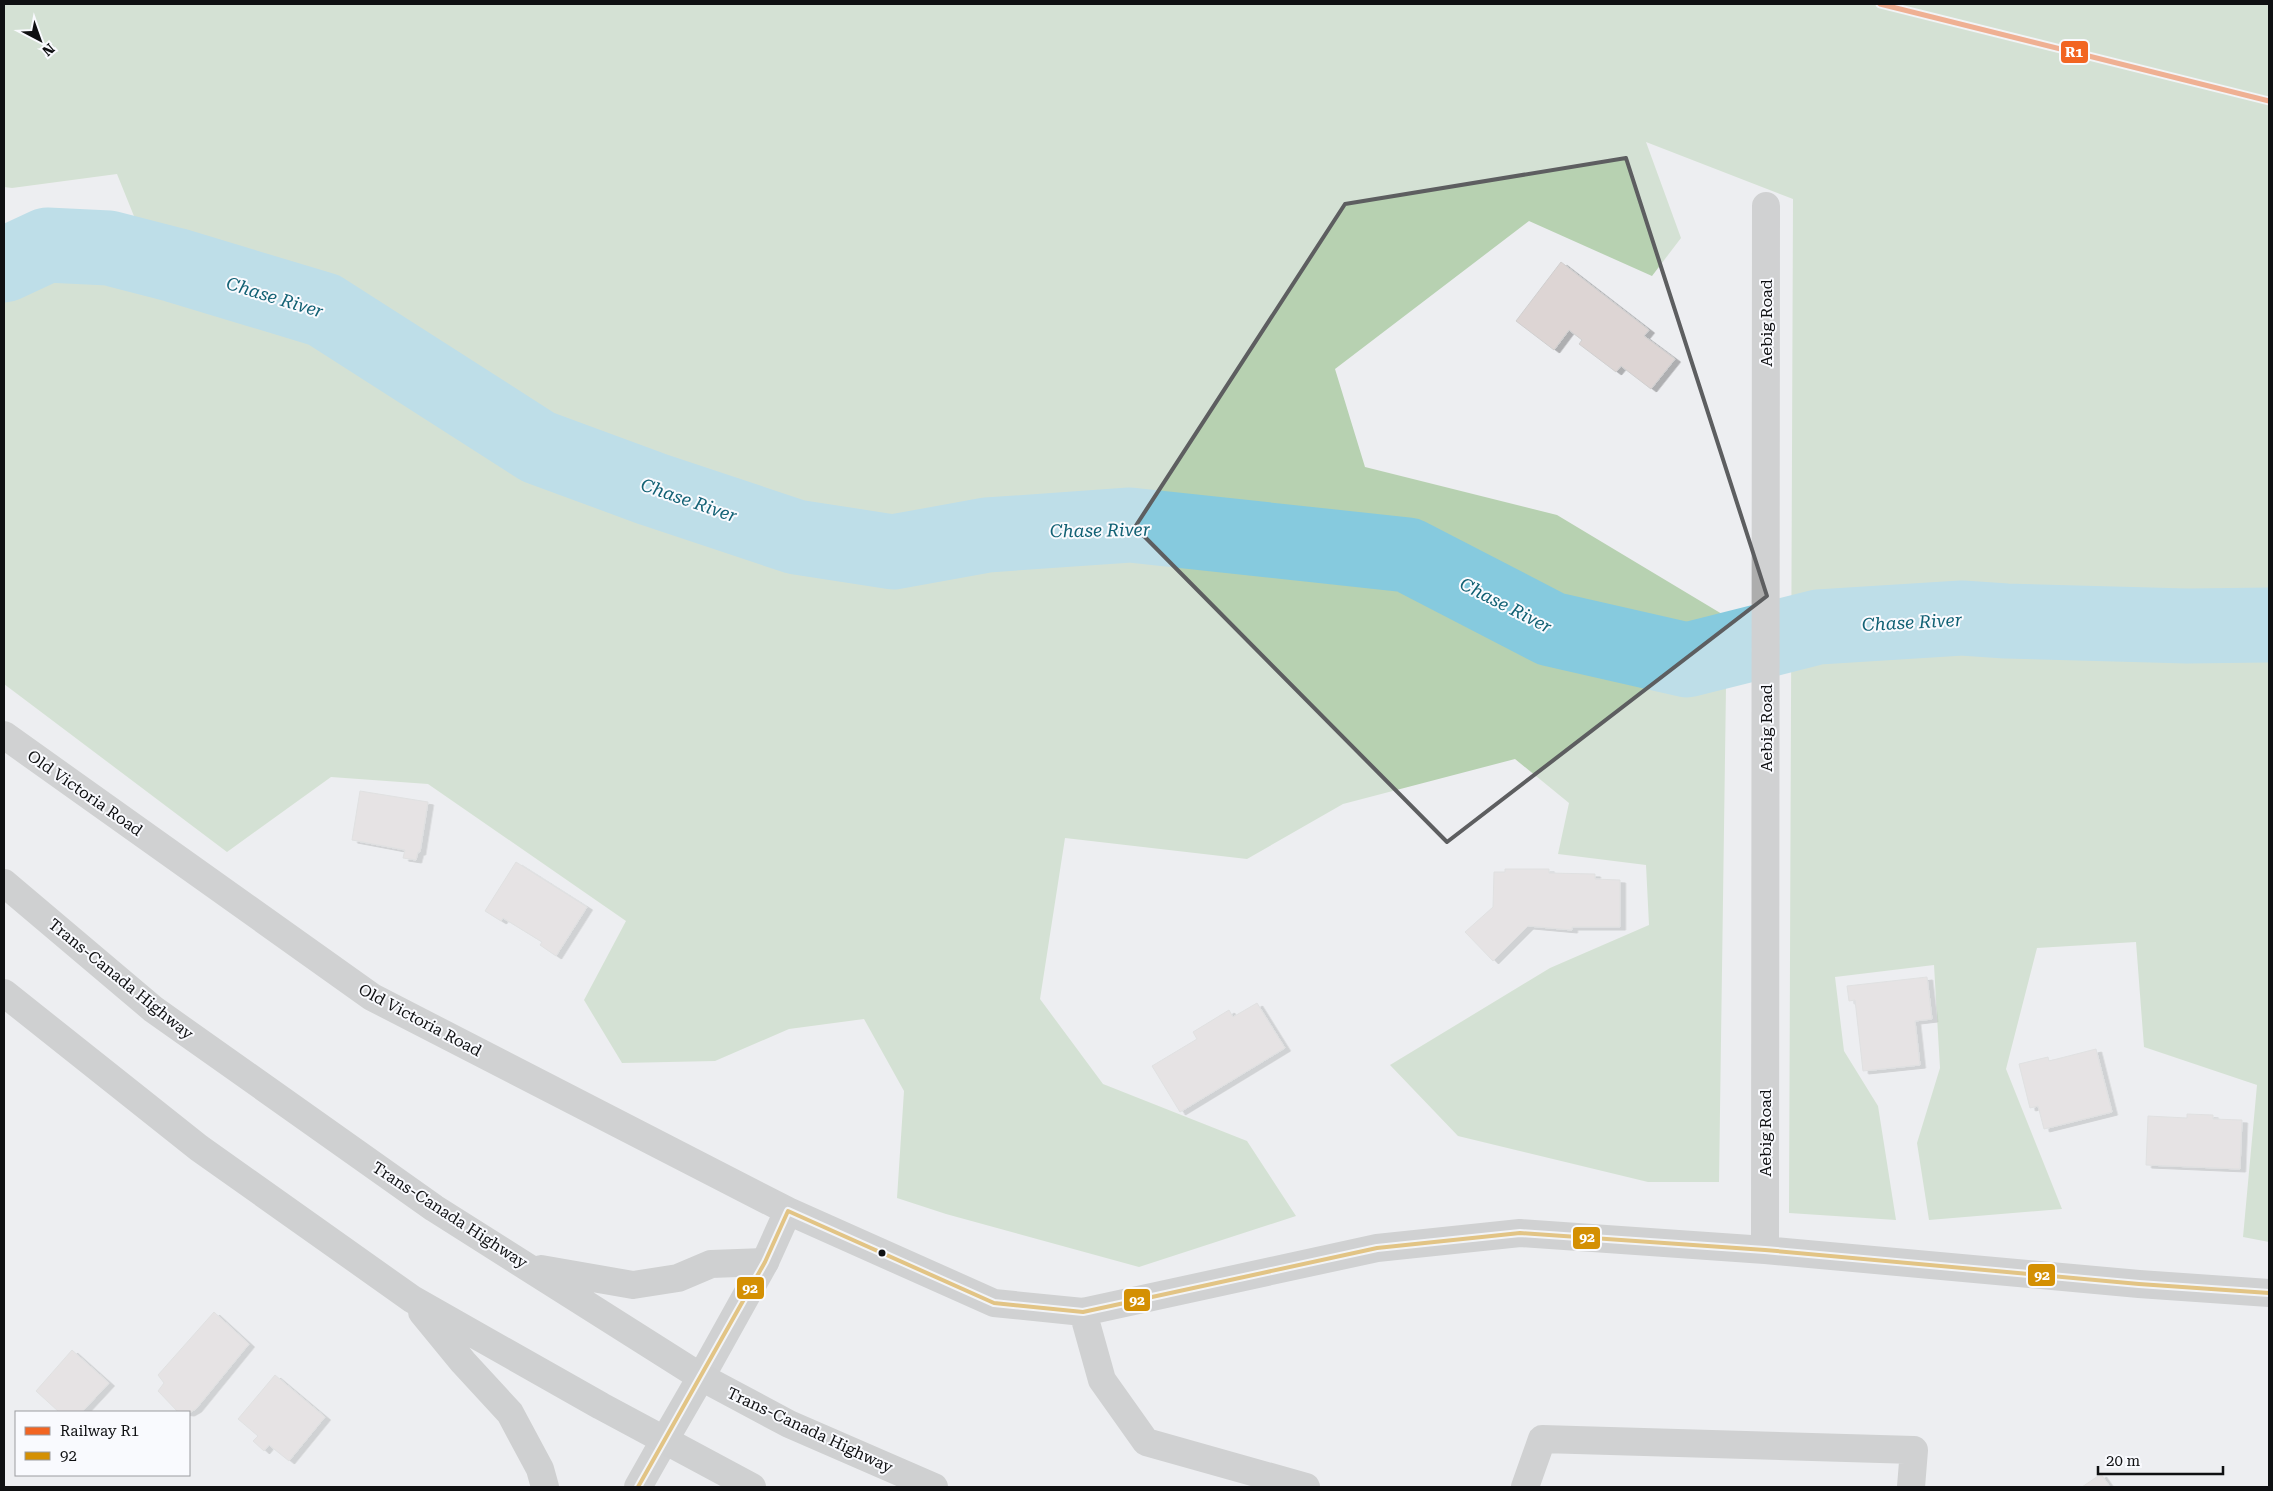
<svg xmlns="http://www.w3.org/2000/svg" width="2273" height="1491" font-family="'Roboto Serif',serif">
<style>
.forest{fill:#b7d1b1}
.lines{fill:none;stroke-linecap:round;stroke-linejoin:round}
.river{stroke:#86cade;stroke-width:75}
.building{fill:#ddd5d4;stroke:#d0cfcf;filter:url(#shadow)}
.minor{stroke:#adadad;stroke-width:28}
.highway{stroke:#ababab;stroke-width:28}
.bus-1-casing{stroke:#f9fafe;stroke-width:8}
.bus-1{stroke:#d49003;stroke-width:4}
.rail-1-casing{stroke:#f9fafe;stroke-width:9}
.rail-1{stroke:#f26522;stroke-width:5}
.marked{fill:none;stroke:#5d5e60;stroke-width:4;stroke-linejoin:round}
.bus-dot{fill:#0f1012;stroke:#f9fafe;stroke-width:2}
.labels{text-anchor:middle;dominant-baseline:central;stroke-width:4;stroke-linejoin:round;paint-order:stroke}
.street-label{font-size:16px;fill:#0f1012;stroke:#f9fafe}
.water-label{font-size:18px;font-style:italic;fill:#126174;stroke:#f9fafe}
.line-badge{stroke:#f9fafe;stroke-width:2}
.badge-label{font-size:14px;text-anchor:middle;font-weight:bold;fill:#fff}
</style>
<defs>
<filter id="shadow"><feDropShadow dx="5.5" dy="3" stdDeviation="0" flood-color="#0004"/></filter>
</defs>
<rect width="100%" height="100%" fill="#edeef1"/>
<!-- forest -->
<path class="forest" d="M 4,4 L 2269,4 L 2269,1242 L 2243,1237 L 2257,1085 L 2144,1047 L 2136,942 L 2037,948 L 2006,1069 L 2062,1209 L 1929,1220 L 1917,1143 L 1940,1068 L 1934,965 L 1835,977 L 1844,1051 L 1878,1106 L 1896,1220 L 1789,1213 L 1793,199 L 1646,142 L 1681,238 L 1652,276 L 1529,221 L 1335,369 L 1365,467 L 1557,515 L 1727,617 L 1719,1182 L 1648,1182 L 1458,1136 L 1390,1065 L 1550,968 L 1649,925 L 1646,865 L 1558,854 L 1569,803 L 1515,759 L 1343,804 L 1247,859 L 1065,838 L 1040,999 L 1103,1084 L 1247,1141 L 1296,1216 L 1139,1267 L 946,1214 L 897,1198 L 904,1091 L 864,1019 L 789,1029 L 715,1061 L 622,1063 L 584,1000 L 626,921 L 428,784 L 331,777 L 227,852 L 4,684 L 4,264 L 17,258 L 140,231 L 117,174 L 12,188 L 4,187 Z"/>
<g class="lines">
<!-- river -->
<path class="river" d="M 4,265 L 47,245 L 109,248 L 175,265 L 324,310 L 538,447 L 652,489 L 796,537 L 893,552 L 987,535 L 1130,525 L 1408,555 L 1551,629 L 1687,660 L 1818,627 L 1962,618 L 2006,621 L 2187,626 L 2269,625"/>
</g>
<!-- building -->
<path class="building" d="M 1561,262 L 1649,330 L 1644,336 L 1675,359 L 1651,389 L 1621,366 L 1616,372 L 1579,344 L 1582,340 L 1569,330 L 1554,350 L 1516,321 Z
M 360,791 L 428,802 L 420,852 L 418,852 L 416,860 L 403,858 L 405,850 L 352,840 Z
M 516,862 L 587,907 L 556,956 L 540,945 L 542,942 L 503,918 L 501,921 L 485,911 Z
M 1505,869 L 1549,869 L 1549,873 L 1595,874 L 1595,879 L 1620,880 L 1620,927 L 1572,927 L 1572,930 L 1528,926 L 1493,961 L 1465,932 L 1493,907 L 1494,872 L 1505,872 Z
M 1927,977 L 1932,1019 L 1915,1021 L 1920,1065 L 1863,1071 L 1855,1000 L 1849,1001 L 1847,986 Z
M 1257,1003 L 1285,1048 L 1180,1112 L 1152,1066 L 1197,1039 L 1193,1032 L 1229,1010 L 1233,1017 Z
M 2096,1049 L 2112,1112 L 2044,1129 L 2038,1106 L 2030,1108 L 2019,1064 L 2048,1057 L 2049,1061 Z
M 2187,1114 L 2213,1115 L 2213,1119 L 2242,1120 L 2240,1169 L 2146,1165 L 2148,1116 L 2187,1118 Z
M 214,1312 L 249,1344 L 196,1409 L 189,1413 L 178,1412 L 158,1391 L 164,1383 L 158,1375 Z
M 72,1350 L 109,1383 L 82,1412 L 59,1412 L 36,1391 Z
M 275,1375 L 325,1417 L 289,1461 L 269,1445 L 264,1451 L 253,1441 L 258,1436 L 238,1419 Z
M 2101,1474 L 2110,1487 L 2082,1487 Z"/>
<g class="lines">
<!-- minor -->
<path class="minor" d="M 4,735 L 372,997 L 788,1211
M 1765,1250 L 1766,206
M 1083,1312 L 1102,1380 L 1146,1442 L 1306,1487
M 701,1377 L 765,1262 L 788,1211 L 994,1303 L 1083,1312 L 1377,1248 L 1520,1233 L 1765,1250 L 2139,1284 L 2269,1293
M 638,1487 L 664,1441
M 1525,1487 L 1542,1439 L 1914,1450 L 1911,1487"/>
<!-- highway -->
<path class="highway" d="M 4,883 L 153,1009 L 434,1208 L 701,1377 L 789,1424 L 934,1487
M 4,993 L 199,1148 L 412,1299 L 601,1406 L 752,1487
M 541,1269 L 633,1285 L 678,1278 L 711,1264 L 765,1262
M 422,1312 L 463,1362 L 510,1413 L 540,1469 L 545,1487
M 664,1441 L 701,1377"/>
<!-- bus-1 casing -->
<g class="bus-1-casing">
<path id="bus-1" d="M 638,1487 L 765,1262 L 788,1211 L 994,1303 L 1083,1312 L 1377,1248 L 1520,1233 L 1765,1250 L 2139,1284 L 2269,1293"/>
</g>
<!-- bus-1 -->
<use href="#bus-1" class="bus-1"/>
<!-- rail-1 casing -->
<g class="rail-1-casing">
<path id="rail-1" d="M 1880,4 L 2269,101"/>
</g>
<!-- rail-1 -->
<use href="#rail-1" class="rail-1"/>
</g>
<!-- marked area -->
<path d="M0 0H2273V1491H0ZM 1626,158 L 1767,596 L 1447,842 L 1135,527 L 1345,204 Z" fill="#edeef1" fill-opacity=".55" fill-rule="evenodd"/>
<path class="marked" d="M 1626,158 L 1767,596 L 1447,842 L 1135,527 L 1345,204 Z"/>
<!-- markers -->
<circle class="bus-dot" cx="882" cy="1253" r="4.5"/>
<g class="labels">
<!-- street labels -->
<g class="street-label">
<text transform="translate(1766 323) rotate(-90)">Aebig Road</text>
<text transform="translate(1766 728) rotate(-90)">Aebig Road</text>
<text transform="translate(85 793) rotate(35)">Old Victoria Road</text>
<text transform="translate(121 979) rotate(39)">Trans-Canada Highway</text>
<text transform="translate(420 1020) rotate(28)">Old Victoria Road</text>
<text transform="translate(1765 1133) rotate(-90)">Aebig Road</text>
<text transform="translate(450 1215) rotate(33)">Trans-Canada Highway</text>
<text transform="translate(810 1430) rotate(25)">Trans-Canada Highway</text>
</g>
<!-- water labels -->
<g class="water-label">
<text transform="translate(275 297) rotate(17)">Chase River</text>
<text transform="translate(689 500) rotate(19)">Chase River</text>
<text transform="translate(1100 530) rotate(-1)">Chase River</text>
<text transform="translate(1506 605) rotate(27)">Chase River</text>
<text transform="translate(1912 622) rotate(-3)">Chase River</text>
</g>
</g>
<g class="line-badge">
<rect x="2060" y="40" width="29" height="24" rx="5" fill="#f26522"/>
<rect x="1572" y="1226" width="29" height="24" rx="5" fill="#d49003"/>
<rect x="2027" y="1263" width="29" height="24" rx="5" fill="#d49003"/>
<rect x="736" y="1276" width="29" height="24" rx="5" fill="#d49003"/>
<rect x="1123" y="1288" width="28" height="24" rx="5" fill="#d49003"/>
</g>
<g class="badge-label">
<text x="2074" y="57">R1</text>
<text x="1587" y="1242">92</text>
<text x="2042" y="1280">92</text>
<text x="750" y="1293">92</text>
<text x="1137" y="1305">92</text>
</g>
<!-- border -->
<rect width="2273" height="1491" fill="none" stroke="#0f1012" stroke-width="10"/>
<!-- legend -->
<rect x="15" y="1411" width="175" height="65" fill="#f9fafe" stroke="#9b9ca0"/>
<rect x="25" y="1427" width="25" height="8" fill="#f26522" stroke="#9b9ca0"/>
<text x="60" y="1436" font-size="15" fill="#0f1012">Railway R1</text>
<rect x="25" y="1452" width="25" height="8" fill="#d49003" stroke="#9b9ca0"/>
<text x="60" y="1461" font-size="15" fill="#0f1012">92</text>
<!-- north arrow -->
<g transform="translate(40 40) rotate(139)" stroke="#f9fafe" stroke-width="4" paint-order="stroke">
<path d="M0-4L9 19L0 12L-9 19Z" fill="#0f1012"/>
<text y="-8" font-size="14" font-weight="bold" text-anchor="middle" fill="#0f1012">N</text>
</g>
<!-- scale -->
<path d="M2098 1466v8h125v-8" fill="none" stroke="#0f1012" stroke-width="2.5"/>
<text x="2106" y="1466" font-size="15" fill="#0f1012" stroke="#f9fafe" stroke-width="4" paint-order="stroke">20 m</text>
</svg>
